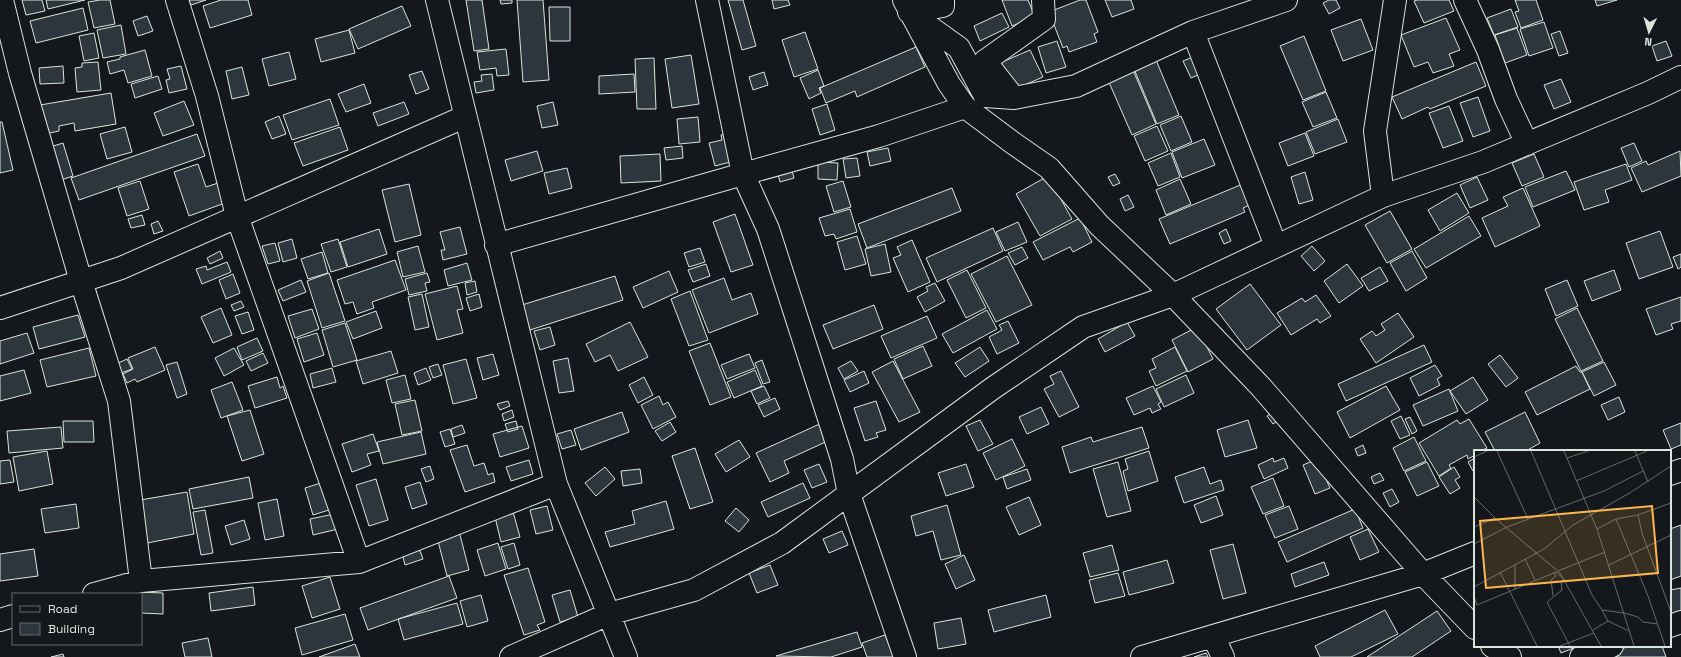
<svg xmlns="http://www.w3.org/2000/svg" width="1681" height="657" font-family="'Space Grotesk',sans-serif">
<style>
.building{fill:#2c363c;stroke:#d8e6dc}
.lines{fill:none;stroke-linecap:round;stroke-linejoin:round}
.minor-casing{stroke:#d8e6dc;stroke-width:24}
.minor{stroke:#14181c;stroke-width:22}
.inset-road{fill:none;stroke:#626a69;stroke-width:1}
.view{fill:#ffb74d;fill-opacity:0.15;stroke:#ffb74d;stroke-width:2}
.inset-edge{fill:none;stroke:#d8e6dc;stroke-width:2}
</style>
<rect width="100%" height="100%" fill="#14181c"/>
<!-- building -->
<path class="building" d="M 22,0 L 42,0 L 45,11 L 26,15 Z
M 46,0 L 85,0 L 48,9 Z
M 100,0 L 110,0 L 115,24 L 94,28 L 88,2 Z
M 189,0 L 206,0 L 191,5 Z
M 221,0 L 248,0 L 252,15 L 210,28 L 203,6 Z
M 466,0 L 482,0 L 489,49 L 474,51 Z
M 500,0 L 512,0 L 512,3 L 501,4 Z
M 517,0 L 543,0 L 549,80 L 523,82 Z
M 728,0 L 743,0 L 756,46 L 742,50 Z
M 772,0 L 788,0 L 790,5 L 774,9 Z
M 1002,0 L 1028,0 L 1035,17 L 1012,26 Z
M 1080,0 L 1086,0 L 1098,32 L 1094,34 L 1097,42 L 1069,52 L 1067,46 L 1063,48 L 1049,12 Z
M 1105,0 L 1131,0 L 1134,9 L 1112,17 Z
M 1329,0 L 1336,0 L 1340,8 L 1329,14 L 1323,3 Z
M 1417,0 L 1449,0 L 1454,11 L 1424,23 L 1414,1 Z
M 1515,0 L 1536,0 L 1543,20 L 1521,28 L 1515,12 L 1519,11 Z
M 1595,0 L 1617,0 L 1597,6 Z
M 402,6 L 411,26 L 358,49 L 349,29 Z
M 549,7 L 570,7 L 570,41 L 550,41 Z
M 83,8 L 88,30 L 36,43 L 30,21 Z
M 1511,9 L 1518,27 L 1494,35 L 1487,18 Z
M 1002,13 L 1009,27 L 980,41 L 974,26 Z
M 147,16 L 153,31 L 138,36 L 133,21 Z
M 1446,18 L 1460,50 L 1449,54 L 1454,66 L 1433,73 L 1428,62 L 1414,67 L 1401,35 Z
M 1361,19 L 1373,50 L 1343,61 L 1331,30 Z
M 1544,22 L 1553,48 L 1529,56 L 1520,29 Z
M 121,25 L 126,54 L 103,58 L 97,30 Z
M 1517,28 L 1527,55 L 1505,63 L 1495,35 Z
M 349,30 L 355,53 L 321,62 L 315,39 Z
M 1560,31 L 1568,53 L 1559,56 L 1551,34 Z
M 805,32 L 818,69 L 794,77 L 782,40 Z
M 94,33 L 99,58 L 84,61 L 79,36 Z
M 1304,36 L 1326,91 L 1303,100 L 1280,46 Z
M 1057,41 L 1066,67 L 1046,73 L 1038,47 Z
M 1666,41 L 1672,56 L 1657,61 L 1652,46 Z
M 916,47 L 925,67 L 857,97 L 855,91 L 826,103 L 820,88 Z
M 506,49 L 509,75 L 497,76 L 496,68 L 480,70 L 477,52 Z
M 145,50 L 152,76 L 128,83 L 124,70 L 110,74 L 107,62 L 120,59 L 120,57 Z
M 1030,50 L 1043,77 L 1013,90 L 1000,63 Z
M 289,52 L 296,79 L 269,86 L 262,59 Z
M 691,55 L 699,104 L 672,108 L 665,59 Z
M 1198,55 L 1205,72 L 1191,78 L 1183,61 Z
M 654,58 L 656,109 L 637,109 L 635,59 Z
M 1156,60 L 1179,115 L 1157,124 L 1134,69 Z
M 98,62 L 101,90 L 77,92 L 75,68 L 82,67 L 82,63 Z
M 1476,62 L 1486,86 L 1430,109 L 1428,107 L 1402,119 L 1392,97 Z
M 63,66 L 64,83 L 40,84 L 39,68 Z
M 181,66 L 187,89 L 169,93 L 166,80 L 170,79 L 167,69 Z
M 242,67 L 249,95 L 232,99 L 226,71 Z
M 818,70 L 824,86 L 819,88 L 821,93 L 809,99 L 800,78 Z
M 1133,70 L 1156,124 L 1132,135 L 1108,80 Z
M 422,71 L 429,89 L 416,94 L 409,75 Z
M 764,72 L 768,85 L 753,90 L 749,77 Z
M 492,74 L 494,90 L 476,93 L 474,82 L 482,81 L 481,75 Z
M 634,74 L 635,92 L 599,94 L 599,76 Z
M 158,76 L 162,89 L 135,98 L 131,84 Z
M 1561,79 L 1571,102 L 1554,109 L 1544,85 Z
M 364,84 L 371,103 L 346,112 L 338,94 Z
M 1326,92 L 1337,118 L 1313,127 L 1302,102 Z
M 111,93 L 116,124 L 75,131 L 74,123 L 59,126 L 59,131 L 45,134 L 40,105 Z
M 1478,97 L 1490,131 L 1473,137 L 1460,103 Z
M 330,99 L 339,125 L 292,140 L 283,115 Z
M 184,101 L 194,125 L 163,136 L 154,113 Z
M 404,102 L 409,114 L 378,126 L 373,113 Z
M 553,102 L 558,125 L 542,128 L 537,106 Z
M 827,104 L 835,130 L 820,135 L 812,109 Z
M 1449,106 L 1463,141 L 1443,148 L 1429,113 Z
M 279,116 L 286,134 L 272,139 L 265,122 Z
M 1181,116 L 1192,142 L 1171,151 L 1160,125 Z
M 698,117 L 700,142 L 679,144 L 677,119 Z
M 1338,119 L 1347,142 L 1315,154 L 1306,132 Z
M 0,122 L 2,122 L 13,170 L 0,173 Z
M 1157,126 L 1168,151 L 1145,161 L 1134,136 Z
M 125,127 L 132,152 L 107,159 L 100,134 Z
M 340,127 L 348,150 L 303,166 L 294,143 Z
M 731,132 L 738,160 L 715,166 L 709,143 L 722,140 L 721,135 Z
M 1305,133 L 1314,156 L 1288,166 L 1279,143 Z
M 197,134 L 205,156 L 79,200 L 71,178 Z
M 1204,139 L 1215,165 L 1182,178 L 1172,152 Z
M 63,143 L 73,176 L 61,180 L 50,147 Z
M 1634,143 L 1642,161 L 1629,167 L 1621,148 Z
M 682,146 L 683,158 L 666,160 L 664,148 Z
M 888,148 L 891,161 L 870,166 L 867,152 Z
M 537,151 L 543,171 L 511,181 L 505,160 Z
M 1680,151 L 1681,176 L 1642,192 L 1631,168 L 1646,161 L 1648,165 Z
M 1171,153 L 1180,177 L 1158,186 L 1148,163 Z
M 660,154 L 661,181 L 621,183 L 620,156 Z
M 1534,154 L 1544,177 L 1522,186 L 1512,163 Z
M 857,158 L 860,176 L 846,178 L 843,159 Z
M 818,162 L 838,163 L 837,180 L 818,179 Z
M 198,164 L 206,187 L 218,183 L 225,203 L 189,216 L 174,172 Z
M 1626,164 L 1632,180 L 1605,190 L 1609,202 L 1584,210 L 1574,182 Z
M 791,167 L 794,178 L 780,182 L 777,171 Z
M 567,168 L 572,188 L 549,194 L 544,173 Z
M 1566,171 L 1575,190 L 1533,207 L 1525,187 Z
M 1305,172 L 1313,200 L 1299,204 L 1291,177 Z
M 1115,174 L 1120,183 L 1113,186 L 1108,177 Z
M 1048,176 L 1072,219 L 1040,236 L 1016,194 Z
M 1477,177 L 1488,200 L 1470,208 L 1460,185 Z
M 1180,179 L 1191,204 L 1166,215 L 1156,190 Z
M 140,181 L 149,209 L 127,216 L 118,188 Z
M 843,181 L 851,207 L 834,212 L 826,186 Z
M 1245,183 L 1254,203 L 1243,208 L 1245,212 L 1170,244 L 1159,219 Z
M 409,184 L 421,235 L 395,242 L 382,190 Z
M 952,188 L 961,211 L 867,248 L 858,224 Z
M 1523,188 L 1540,226 L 1495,247 L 1482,218 L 1508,206 L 1503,197 Z
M 1457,193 L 1469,213 L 1440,231 L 1428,210 Z
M 1128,195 L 1134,207 L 1125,211 L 1120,199 Z
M 850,209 L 857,232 L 836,239 L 834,234 L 825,236 L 819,218 Z
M 1390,211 L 1412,249 L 1387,263 L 1365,225 Z
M 735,214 L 753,265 L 731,272 L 713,222 Z
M 142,215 L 145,225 L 131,228 L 128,219 Z
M 1469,216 L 1481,236 L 1426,268 L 1414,249 Z
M 1080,218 L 1092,242 L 1073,252 L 1070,247 L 1043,260 L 1033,242 Z
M 158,221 L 163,231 L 154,234 L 151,224 Z
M 1018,222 L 1027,242 L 1005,251 L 996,232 Z
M 460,227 L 467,254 L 443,260 L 441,250 L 445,250 L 440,232 Z
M 993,228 L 1003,251 L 937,282 L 926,258 Z
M 379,229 L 387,254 L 348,267 L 340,242 Z
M 1226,229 L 1231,241 L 1224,244 L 1219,233 Z
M 1660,231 L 1673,267 L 1639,279 L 1626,243 Z
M 857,236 L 866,264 L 845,270 L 837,242 Z
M 292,239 L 297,258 L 283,262 L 278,243 Z
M 338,239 L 347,267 L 331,272 L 321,244 Z
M 912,240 L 930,282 L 908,292 L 893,258 L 901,255 L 897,247 Z
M 275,243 L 280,261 L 268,264 L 262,246 Z
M 885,244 L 891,272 L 871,276 L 865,249 Z
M 418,246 L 425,272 L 403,277 L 397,252 Z
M 1312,246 L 1325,261 L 1314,271 L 1301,256 Z
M 1022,247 L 1028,258 L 1015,265 L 1008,253 Z
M 700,248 L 705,262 L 689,267 L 684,253 Z
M 220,251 L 223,258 L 210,264 L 207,258 Z
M 1412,251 L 1427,278 L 1406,291 L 1390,263 Z
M 322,252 L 328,273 L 308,279 L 301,259 Z
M 1681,254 L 1681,267 L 1678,269 L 1673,257 Z
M 1007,256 L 1032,305 L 996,322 L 971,274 Z
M 395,260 L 406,290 L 372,302 L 374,308 L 357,314 L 353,302 L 345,304 L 337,280 Z
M 227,262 L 231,272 L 202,284 L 196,269 L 206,266 L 207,270 Z
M 467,263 L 472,280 L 448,286 L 444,270 Z
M 706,264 L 710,276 L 693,282 L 688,270 Z
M 1347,264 L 1363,286 L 1339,303 L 1324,281 Z
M 1380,267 L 1388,281 L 1369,291 L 1361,278 Z
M 967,270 L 986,308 L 966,318 L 947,280 Z
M 1614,270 L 1621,290 L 1592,301 L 1584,281 Z
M 669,271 L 678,292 L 643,308 L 633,287 Z
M 329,273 L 345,321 L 322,328 L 307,281 Z
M 427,273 L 430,282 L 425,283 L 427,291 L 409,295 L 405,279 Z
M 233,274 L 240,293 L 226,299 L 219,280 Z
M 615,276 L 623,300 L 530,330 L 522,305 Z
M 724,278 L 732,300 L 751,293 L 758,314 L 709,333 L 692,290 Z
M 301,280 L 306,292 L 283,301 L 278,290 Z
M 1567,280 L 1578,306 L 1556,316 L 1545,289 Z
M 475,281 L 477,292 L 467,295 L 465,283 Z
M 935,283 L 945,301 L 925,312 L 917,297 L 928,291 L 926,287 Z
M 1250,284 L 1281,325 L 1247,350 L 1216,309 Z
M 457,286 L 463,309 L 457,310 L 463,333 L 437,340 L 425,294 Z
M 690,291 L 708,340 L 689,346 L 671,299 Z
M 422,294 L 429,327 L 415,330 L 408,297 Z
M 479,294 L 482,307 L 470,311 L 466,298 Z
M 1316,295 L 1331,316 L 1320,323 L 1317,319 L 1291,335 L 1277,313 L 1302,298 L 1305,302 Z
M 1681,297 L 1681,321 L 1671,324 L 1673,329 L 1656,335 L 1646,309 Z
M 241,301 L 244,307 L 234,311 L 231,305 Z
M 874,305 L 883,329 L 833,349 L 823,325 Z
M 221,308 L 232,335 L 213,343 L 201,317 Z
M 1577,308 L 1603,361 L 1581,371 L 1555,319 Z
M 312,309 L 319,329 L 295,338 L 288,316 Z
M 987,310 L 997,329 L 953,353 L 942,334 Z
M 376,311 L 382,328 L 353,339 L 346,322 Z
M 248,312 L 254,330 L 242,334 L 235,316 Z
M 1398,313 L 1414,337 L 1376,363 L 1360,339 L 1372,331 L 1376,336 L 1385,330 L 1381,324 Z
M 78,315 L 85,337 L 39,349 L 33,327 Z
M 927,316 L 937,338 L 891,358 L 881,336 Z
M 1008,321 L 1019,343 L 997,354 L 989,337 L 1002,330 L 999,325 Z
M 630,322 L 648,357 L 618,371 L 610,355 L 595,362 L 586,344 Z
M 1127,322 L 1135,336 L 1105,352 L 1098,339 Z
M 345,323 L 357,360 L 333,367 L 322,330 Z
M 550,327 L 555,345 L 540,350 L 534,331 Z
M 1197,327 L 1213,359 L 1188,372 L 1172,340 Z
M 27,333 L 34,353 L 0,364 L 0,341 Z
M 317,333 L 324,355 L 304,362 L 297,339 Z
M 257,338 L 263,351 L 242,360 L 237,347 Z
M 710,343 L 731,397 L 710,405 L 689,351 Z
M 1424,345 L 1432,362 L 1346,401 L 1338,384 Z
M 923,346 L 932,366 L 903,379 L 894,359 Z
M 155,347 L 165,370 L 137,382 L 135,379 L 127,383 L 123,374 L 133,369 L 128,358 Z
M 980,347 L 989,361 L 965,377 L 955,363 Z
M 1175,347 L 1187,371 L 1156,386 L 1149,371 L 1156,368 L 1152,359 Z
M 89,348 L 96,376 L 47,387 L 40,360 Z
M 234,348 L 244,365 L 224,376 L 215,358 Z
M 391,351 L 398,373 L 363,384 L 356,361 Z
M 263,353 L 268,363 L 251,371 L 246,361 Z
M 493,354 L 499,375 L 483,380 L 477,358 Z
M 749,354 L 755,368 L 727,379 L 721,365 Z
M 1500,355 L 1518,378 L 1506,387 L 1488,364 Z
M 568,358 L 574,391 L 559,393 L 553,361 Z
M 127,359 L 132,369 L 121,373 L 116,364 Z
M 466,359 L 477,398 L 453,404 L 443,365 Z
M 762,360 L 770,382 L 763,384 L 755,363 Z
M 851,361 L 858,371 L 844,379 L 838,368 Z
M 893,361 L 920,412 L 899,422 L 872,372 Z
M 177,362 L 187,394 L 177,398 L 166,365 Z
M 1604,362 L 1616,385 L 1594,396 L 1582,372 Z
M 438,364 L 442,375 L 433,378 L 429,367 Z
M 1435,365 L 1442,376 L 1437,379 L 1440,385 L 1419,396 L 1410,378 Z
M 1576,366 L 1580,372 L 1582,372 L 1590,389 L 1537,415 L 1525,392 Z
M 332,368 L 336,382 L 313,388 L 310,374 Z
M 426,368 L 431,380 L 418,385 L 414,373 Z
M 24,370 L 31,393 L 0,401 L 0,376 Z
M 755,370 L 762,386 L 734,398 L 727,382 Z
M 864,371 L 869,383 L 850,392 L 844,380 Z
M 1061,371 L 1079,407 L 1059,417 L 1044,389 L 1054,384 L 1050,376 Z
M 405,375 L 411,399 L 392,403 L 386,380 Z
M 1186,375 L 1194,393 L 1164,407 L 1156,389 Z
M 277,377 L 280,388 L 283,386 L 287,398 L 255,408 L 248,386 Z
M 644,377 L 653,395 L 638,403 L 629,385 Z
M 1473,377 L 1488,400 L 1466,414 L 1450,391 Z
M 232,382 L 243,410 L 221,418 L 211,390 Z
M 764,386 L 770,398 L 757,404 L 751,391 Z
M 1153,386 L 1161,402 L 1158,404 L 1161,409 L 1152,413 L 1150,408 L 1134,415 L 1126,398 Z
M 1386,386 L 1400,410 L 1350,438 L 1337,412 Z
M 1449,389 L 1458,411 L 1423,426 L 1413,405 Z
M 659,396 L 663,405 L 668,402 L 676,417 L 653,429 L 641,405 Z
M 1619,397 L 1625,412 L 1608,420 L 1601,405 Z
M 775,398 L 780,409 L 764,417 L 758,405 Z
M 415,400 L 422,431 L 402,435 L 395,404 Z
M 508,401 L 510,406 L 500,410 L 497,404 Z
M 876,401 L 886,430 L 876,433 L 878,437 L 865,441 L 854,408 Z
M 1041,407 L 1049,424 L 1027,434 L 1019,417 Z
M 250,410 L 264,454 L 242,461 L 227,416 Z
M 512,410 L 514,417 L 504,421 L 502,414 Z
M 1276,410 L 1282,418 L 1273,424 L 1267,416 Z
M 622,412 L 629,432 L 581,450 L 574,429 Z
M 1525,412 L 1540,443 L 1526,451 L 1495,451 L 1485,432 Z
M 1401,416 L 1410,435 L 1400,439 L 1391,421 Z
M 1410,417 L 1417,431 L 1412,434 L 1405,419 Z
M 1469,419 L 1487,448 L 1481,451 L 1475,451 L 1475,455 L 1468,459 L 1467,455 L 1449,465 L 1451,468 L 1439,476 L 1419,443 L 1457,420 L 1460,424 Z
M 980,420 L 993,444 L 978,451 L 966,426 Z
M 1248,420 L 1257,448 L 1225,457 L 1217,430 Z
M 63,421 L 93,421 L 94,442 L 64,442 Z
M 516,421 L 518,429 L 508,432 L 505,424 Z
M 670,422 L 676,432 L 662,441 L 655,431 Z
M 824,422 L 832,439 L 784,461 L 789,473 L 770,482 L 756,453 Z
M 1681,423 L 1681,445 L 1671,449 L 1663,430 Z
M 462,425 L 465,433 L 453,437 L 451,429 Z
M 522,426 L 529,448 L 500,457 L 493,434 Z
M 61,427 L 63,448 L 9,453 L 7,431 Z
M 1142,427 L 1149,448 L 1070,473 L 1062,447 L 1091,437 L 1093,442 Z
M 450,429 L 455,444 L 445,447 L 440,432 Z
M 571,430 L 576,445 L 562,449 L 557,434 Z
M 421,432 L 426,454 L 383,464 L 377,442 Z
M 373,434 L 379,451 L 367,454 L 371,465 L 352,472 L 342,444 Z
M 1414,437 L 1426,461 L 1404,471 L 1393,448 Z
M 1012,439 L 1025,466 L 996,480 L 983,453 Z
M 739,440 L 750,457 L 726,472 L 715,454 Z
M 467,445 L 474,466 L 484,463 L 488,475 L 493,473 L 495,482 L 465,492 L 450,450 Z
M 1363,445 L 1366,453 L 1358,456 L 1355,449 Z
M 695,448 L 713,502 L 690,509 L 672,456 Z
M 47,451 L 53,484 L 19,491 L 13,457 Z
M 1149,451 L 1158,481 L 1128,491 L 1123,471 L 1128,469 L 1125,459 Z
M 1273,458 L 1274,462 L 1284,458 L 1288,468 L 1264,479 L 1258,465 Z
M 1475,458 L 1475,470 L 1473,471 L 1468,462 Z
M 1317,459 L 1330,488 L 1315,494 L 1303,465 Z
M 10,460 L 14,482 L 0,484 L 0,461 Z
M 529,460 L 533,474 L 511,481 L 506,467 Z
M 1118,462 L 1131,511 L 1107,517 L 1093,469 Z
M 1427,462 L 1439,486 L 1417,496 L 1405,472 Z
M 819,464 L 827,482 L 812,488 L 804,470 Z
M 966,464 L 974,487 L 946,496 L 938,473 Z
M 430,466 L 434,479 L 426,482 L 421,469 Z
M 605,467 L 615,479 L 596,496 L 585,483 Z
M 1204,467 L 1210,484 L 1221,480 L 1224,490 L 1184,503 L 1175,477 Z
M 1454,467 L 1460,477 L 1455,480 L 1460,488 L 1450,494 L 1439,477 Z
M 640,469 L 642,483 L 623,486 L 621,471 Z
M 1027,469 L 1031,480 L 1007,489 L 1003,477 Z
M 1380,473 L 1384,480 L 1374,484 L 1371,477 Z
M 249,477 L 253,498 L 193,509 L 189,489 Z
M 1273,478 L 1284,506 L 1263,514 L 1251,487 Z
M 376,479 L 388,520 L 369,526 L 356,485 Z
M 324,482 L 332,509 L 313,515 L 305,488 Z
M 420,482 L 427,504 L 412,509 L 405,487 Z
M 803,483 L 810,498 L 768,517 L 761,502 Z
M 1392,489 L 1399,502 L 1390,507 L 1383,493 Z
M 187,492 L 194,534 L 147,543 L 140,500 Z
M 1216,496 L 1223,515 L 1201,523 L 1194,505 Z
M 1029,497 L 1041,525 L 1019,535 L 1006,507 Z
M 277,499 L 284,536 L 265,540 L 258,503 Z
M 666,501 L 674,529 L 610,547 L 605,532 L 635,524 L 632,511 Z
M 76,504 L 79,528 L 45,533 L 41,509 Z
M 947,505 L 961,555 L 941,560 L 933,531 L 916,536 L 911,516 Z
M 547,506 L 553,530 L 536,534 L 530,510 Z
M 1289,506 L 1298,529 L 1275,538 L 1265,515 Z
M 736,508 L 749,520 L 739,532 L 725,521 Z
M 1355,509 L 1363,528 L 1287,562 L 1278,542 Z
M 205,510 L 213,553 L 201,555 L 193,512 Z
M 513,512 L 520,537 L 501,542 L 495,517 Z
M 334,514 L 338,529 L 313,535 L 310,519 Z
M 244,520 L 250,539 L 231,545 L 225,526 Z
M 1681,525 L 1681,576 L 1670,580 L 1670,529 Z
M 1368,529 L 1379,552 L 1360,560 L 1350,537 Z
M 459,531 L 469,570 L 447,576 L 437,537 Z
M 842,531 L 848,545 L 829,553 L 823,539 Z
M 498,543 L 506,569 L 485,576 L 477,550 Z
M 514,543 L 520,565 L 508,569 L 501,547 Z
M 1233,544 L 1246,593 L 1223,599 L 1210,550 Z
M 1112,545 L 1119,570 L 1090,577 L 1083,553 Z
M 419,548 L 423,559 L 405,565 L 402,553 Z
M 34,549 L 38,576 L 0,581 L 0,554 Z
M 964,555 L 975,580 L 956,589 L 945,564 Z
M 1167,560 L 1174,583 L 1129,595 L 1123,572 Z
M 1324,562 L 1329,575 L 1295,587 L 1291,574 Z
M 770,565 L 778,585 L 757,593 L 749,573 Z
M 528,568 L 545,622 L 537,625 L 540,630 L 524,635 L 504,575 Z
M 1118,573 L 1125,596 L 1095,603 L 1089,580 Z
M 449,576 L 457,598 L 368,630 L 360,608 Z
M 330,577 L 340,609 L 312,618 L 302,586 Z
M 253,587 L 255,605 L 211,611 L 209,593 Z
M 1681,588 L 1681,613 L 1670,615 L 1670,590 Z
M 570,590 L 578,617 L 560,622 L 552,595 Z
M 139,592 L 163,593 L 163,614 L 141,613 L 141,594 L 139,594 Z
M 481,595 L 488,621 L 467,627 L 460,601 Z
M 1046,595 L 1051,617 L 994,632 L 988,610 Z
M 457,603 L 463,624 L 404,640 L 398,619 Z
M 1385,610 L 1398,634 L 1351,657 L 1320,657 L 1315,646 Z
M 1437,611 L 1451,631 L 1412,657 L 1367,657 Z
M 345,614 L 353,640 L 302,655 L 295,628 Z
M 961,618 L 966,644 L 938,649 L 934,623 Z
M 857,632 L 862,647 L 831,657 L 776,656 Z
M 885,635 L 894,657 L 867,657 L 862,643 Z
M 208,638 L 212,657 L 185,657 L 182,643 Z
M 355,644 L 360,657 L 319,657 Z
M 1558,646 L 1579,646 L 1561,653 Z
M 1630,646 L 1662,646 L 1666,657 L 1617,657 L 1615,651 Z
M 1206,653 L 1208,657 L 1194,657 Z
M 63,654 L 64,657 L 51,657 Z"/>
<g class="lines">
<!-- minor casing -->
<g class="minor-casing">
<path id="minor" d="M 2,0 L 20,73 L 81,281 L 119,401 L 141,581
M 177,0 L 207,96 L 237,216 L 359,562
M 437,0 L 556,484 L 626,657
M 707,0 L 743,174 L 768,229 L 842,459 L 849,494 L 905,657
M 904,0 L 949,84 L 965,107 L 1013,143 L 1049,168 L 1099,225 L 1173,295 L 1261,387 L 1423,574 L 1475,628
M 1465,0 L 1488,50 L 1506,99 L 1527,144
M 909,12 L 943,6 L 943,0
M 913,15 L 959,48 L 985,96 L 1014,98 L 1076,86 L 1193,32 L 1286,0
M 1193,32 L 1276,246
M 1014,98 L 985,61 L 1044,19 L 1043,0
M 1383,196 L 1375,131 L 1395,0
M 496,245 L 743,174 L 879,136 L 965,107
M 0,308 L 121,268 L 464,117
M 1670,474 L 1681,470
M 94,594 L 141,581 L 359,562 L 556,484
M 0,620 L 13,616
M 1670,626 L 1681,622
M 1213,636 L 1223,657
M 1492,646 L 1510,657
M 511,657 L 609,614 L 694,590 L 782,543 L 993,388 L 1083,327 L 1173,295 L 1383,196 L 1483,162 L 1648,93 L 1681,77
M 1142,657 L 1423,574 L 1475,553
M 1581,657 L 1612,646"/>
</g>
<!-- minor -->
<use href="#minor" class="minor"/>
</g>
<!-- overview -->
<g transform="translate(1474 450)">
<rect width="197" height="197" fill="#14181c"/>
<path class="inset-road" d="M 23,1 L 54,69M 57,1 L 118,145 L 128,160 L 150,163 L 164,167 L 169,172 L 183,174M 90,1 L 123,79 L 160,196M 161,1 L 174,32M 0,7 L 13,1M 93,8 L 114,1M 102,31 L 173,1M 0,47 L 21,68 L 86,123 L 127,196M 164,65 L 168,83 L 197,162M 142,69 L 174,146 L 191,196M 0,77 L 21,68M 123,79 L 142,69 L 164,65 L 197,53M 0,94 L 33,77 L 130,41 L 169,21M 51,109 L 61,130M 41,115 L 41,140M 135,115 L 197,85M 84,121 L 131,102M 26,122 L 63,196M 0,137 L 70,99 L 99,75 L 154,44 L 197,16M 0,146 L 3,155 L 82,122 L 91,130 L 87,131 L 88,140 L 73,152 L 96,196M 79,146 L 77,130 L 82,126 L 80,123M 128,160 L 134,171 L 155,181M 119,180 L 134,171M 86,196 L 120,183"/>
<path class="view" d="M 178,56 L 184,123 L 12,138 L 6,71 Z"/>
<rect width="197" height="197" class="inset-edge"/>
</g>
<!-- legend -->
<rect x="12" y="593" width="130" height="52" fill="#14181c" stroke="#626a69"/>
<rect x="20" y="606" width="20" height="6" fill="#14181c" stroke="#626a69"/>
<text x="48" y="613" font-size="12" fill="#d8e6dc">Road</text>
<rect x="20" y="623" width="20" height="12" fill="#2c363c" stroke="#626a69"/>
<text x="48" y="633" font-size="12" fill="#d8e6dc">Building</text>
<!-- north arrow -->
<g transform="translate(1649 32) rotate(185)" stroke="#14181c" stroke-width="3" paint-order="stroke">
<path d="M0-3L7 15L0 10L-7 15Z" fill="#d8e6dc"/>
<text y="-6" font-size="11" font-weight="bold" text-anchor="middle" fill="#d8e6dc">N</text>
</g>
</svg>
